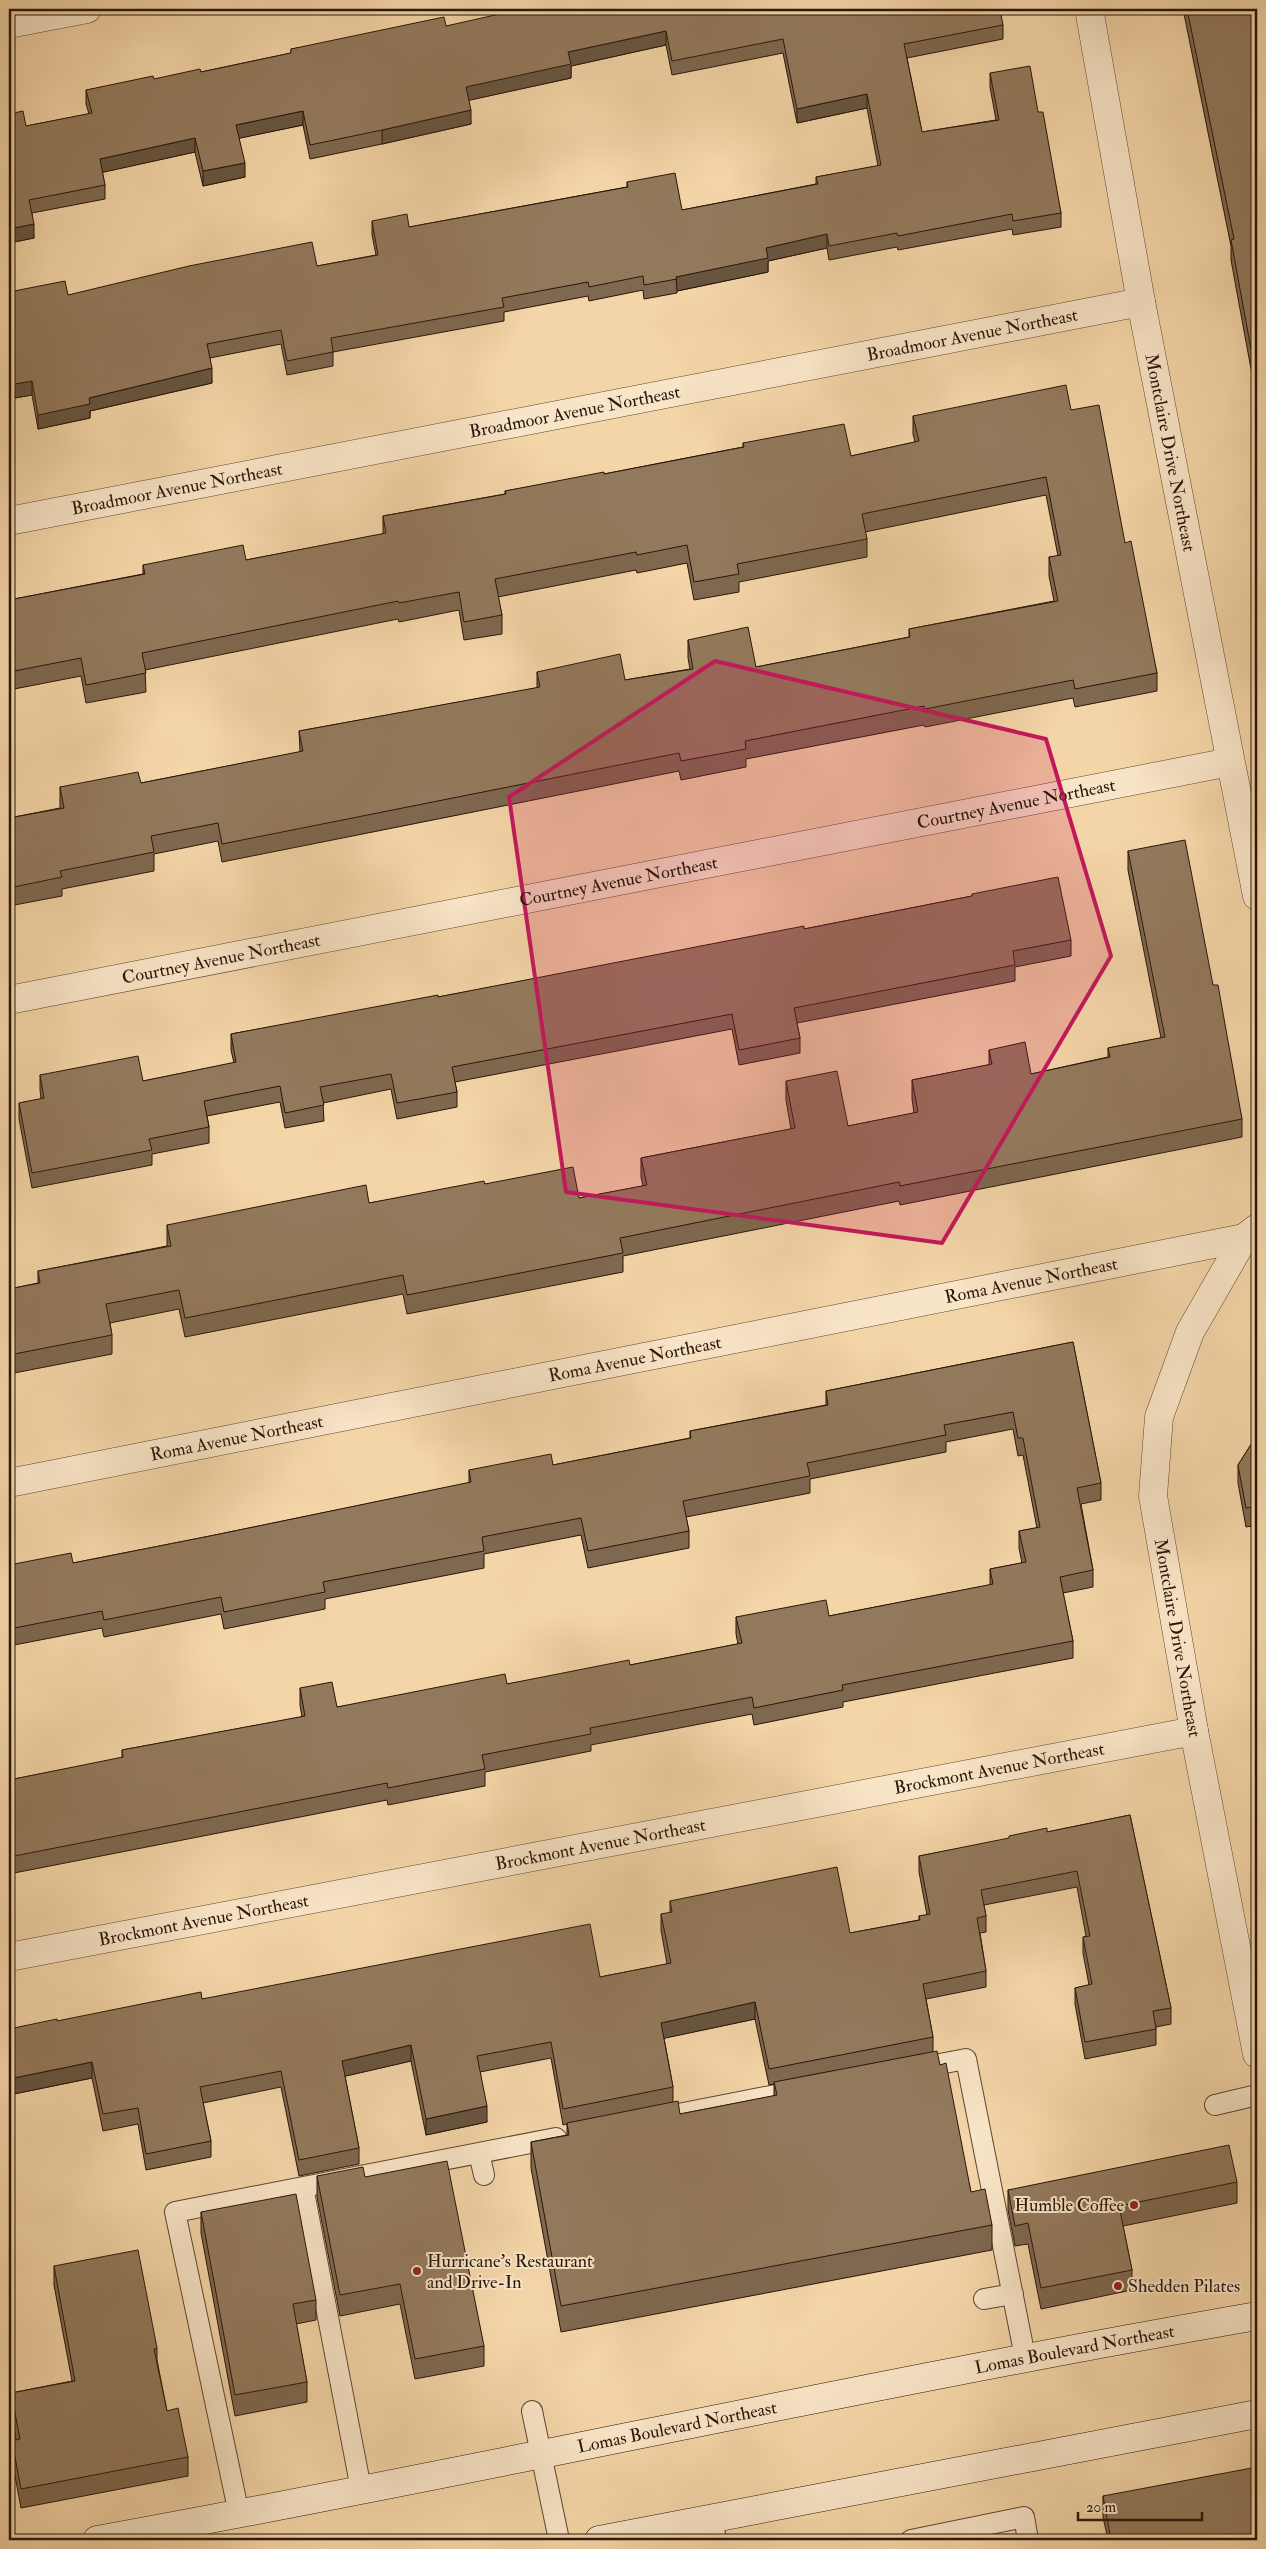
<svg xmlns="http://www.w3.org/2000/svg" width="1266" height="2549" font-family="'IM FELL Double Pica',serif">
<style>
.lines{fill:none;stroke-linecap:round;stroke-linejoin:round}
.lane-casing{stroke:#5c4632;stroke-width:22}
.street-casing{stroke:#5c4632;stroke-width:29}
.secondary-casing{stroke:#29160b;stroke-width:29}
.lane{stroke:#f8e4c6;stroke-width:20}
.street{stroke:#f8e4c6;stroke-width:28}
.secondary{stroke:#f8e4c6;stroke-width:28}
.wall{fill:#7e684f;stroke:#29160b;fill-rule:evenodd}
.shaded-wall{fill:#675540;stroke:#29160b}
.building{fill:#93795c;stroke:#29160b}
.marked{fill:#c2185b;fill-opacity:0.2;stroke:#c2185b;stroke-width:4;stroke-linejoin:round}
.poi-dot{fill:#8f2418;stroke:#f8e4c6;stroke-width:2}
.labels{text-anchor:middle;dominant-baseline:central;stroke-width:4;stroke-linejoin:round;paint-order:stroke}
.street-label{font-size:18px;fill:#29160b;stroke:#f8e4c6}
.poi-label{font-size:18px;fill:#29160b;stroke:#f8e4c6;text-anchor:start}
</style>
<rect width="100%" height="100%" fill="#f4d5a7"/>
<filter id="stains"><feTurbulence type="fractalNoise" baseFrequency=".004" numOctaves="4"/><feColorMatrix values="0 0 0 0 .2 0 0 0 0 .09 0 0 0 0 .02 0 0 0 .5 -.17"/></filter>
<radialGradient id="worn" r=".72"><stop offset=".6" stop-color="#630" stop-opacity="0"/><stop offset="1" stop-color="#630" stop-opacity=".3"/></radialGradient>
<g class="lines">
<!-- lane casing -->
<g class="lane-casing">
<path id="lane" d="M 913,2069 L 966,2059 L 1025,2357
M 1215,2105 L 1257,2095
M 663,2117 L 801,2090
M 479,2153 L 484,2175
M 303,2187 L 361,2489
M 984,2299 L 1013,2294
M 532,2411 L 559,2540
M 239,2514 L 175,2212 L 556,2138
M 712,2518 L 716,2540
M 911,2540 L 1024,2517 L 1028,2540"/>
</g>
<!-- street casing -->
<g class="street-casing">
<g id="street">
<path id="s1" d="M 1089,9 L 1141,302 L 1257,896"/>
<path d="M 9,24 L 87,9"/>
<path id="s2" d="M 9,521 L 1141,302"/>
<path id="s3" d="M 9,1000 L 1230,762"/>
<path id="s4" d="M 1244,1238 L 1190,1332 L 1159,1417 L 1153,1496 L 1194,1731 L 1257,2054"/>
<path id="s5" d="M 9,1483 L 1244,1238 L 1257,1228"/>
<path id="s6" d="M 9,1957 L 1194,1731"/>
</g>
</g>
<!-- secondary casing -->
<g class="secondary-casing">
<g id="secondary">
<path id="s7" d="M 97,2540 C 485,2470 869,2383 1257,2316"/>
<path d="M 599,2540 L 1257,2414"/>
</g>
</g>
<!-- lane -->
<use href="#lane" class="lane"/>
<!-- street -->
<use href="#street" class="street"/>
<!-- secondary -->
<use href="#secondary" class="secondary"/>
</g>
<!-- wall -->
<path class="wall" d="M 1183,9 L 1257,9 L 1257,381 L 1255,368 L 1251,369 L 1231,260 L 1231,246 Z
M 1003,25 L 1003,39 L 907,58 L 922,132 L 996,120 L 990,87 L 990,73 L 1038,112 L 1061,213 L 1061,227 L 1013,235 L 1012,229 L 898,250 L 897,247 L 829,260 L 827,248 L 768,261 L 768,272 L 677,291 L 677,293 L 644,299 L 643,290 L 589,301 L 588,296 L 504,312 L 504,321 L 333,352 L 333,366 L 287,375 L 281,344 L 210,358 L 212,383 L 90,411 L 90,418 L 38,429 L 32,395 L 9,399 L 9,292 L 68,295 L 317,266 L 376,255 L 372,235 L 372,221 L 409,227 L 627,187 L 627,182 L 682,210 L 816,184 L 816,177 L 878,166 L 867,108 L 797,123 L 783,53 L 672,75 L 666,45 L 571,66 L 571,78 L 469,100 L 471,124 L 382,144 L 310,159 L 303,125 L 239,138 L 245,177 L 203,186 L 195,152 L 102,172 L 105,185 L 105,199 L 32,213 L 34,238 L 9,243 L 26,126 L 89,114 L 86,104 L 86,90 L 201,72 L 291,53 L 291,49 L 446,26 Z
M 1071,410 L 1125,543 L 1157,673 L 1157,691 L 1075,707 L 1073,698 L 925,727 L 924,725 L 746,759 L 746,767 L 681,780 L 679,771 L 222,862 L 218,841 L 154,854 L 154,871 L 62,889 L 62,896 L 9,906 L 9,818 L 60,808 L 60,787 L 141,783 L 300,752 L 299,731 L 537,688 L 537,672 L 625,680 L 690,669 L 688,658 L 688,640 L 756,667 L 909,637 L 909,629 L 1054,601 L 1049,576 L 1049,557 L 1058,556 L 1046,495 L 865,532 L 867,539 L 867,557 L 739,582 L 739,592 L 694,600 L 687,563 L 637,573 L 636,570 L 498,597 L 502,615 L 502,634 L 464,640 L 459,610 L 399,622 L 398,619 L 145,670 L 146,692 L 86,703 L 81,676 L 9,690 L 9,600 L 143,574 L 143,565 L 246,560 L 383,534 L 383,516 L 505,494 L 505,491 L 604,474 L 743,447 L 743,443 L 851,456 L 915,442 L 913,434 L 913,416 Z
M 1128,851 L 1213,985 L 1242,1119 L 1242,1137 L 900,1205 L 899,1201 L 623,1256 L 623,1272 L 407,1314 L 403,1294 L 185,1337 L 179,1309 L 110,1323 L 112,1335 L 112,1354 L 9,1374 L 9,1289 L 38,1283 L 38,1271 L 167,1246 L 167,1225 L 369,1203 L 485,1184 L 579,1198 L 643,1186 L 641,1177 L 641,1158 L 791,1129 L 786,1100 L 786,1081 L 848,1126 L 914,1113 L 912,1099 L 912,1080 L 989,1065 L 989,1050 L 1031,1074 L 1108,1057 L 1108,1048 L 1161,1038 L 1128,870 Z
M 972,894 L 1071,940 L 1071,956 L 1015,967 L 1015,981 L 797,1023 L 800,1038 L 800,1053 L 739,1065 L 732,1029 L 455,1082 L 457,1092 L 457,1107 L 397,1119 L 391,1089 L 323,1103 L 324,1121 L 285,1128 L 280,1102 L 207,1116 L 209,1127 L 209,1143 L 152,1154 L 152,1165 L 32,1188 L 19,1119 L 19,1103 L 41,1099 L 40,1090 L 40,1075 L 143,1081 L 234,1063 L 231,1050 L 231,1034 L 438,997 L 804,929 L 972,896 Z
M 1073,1342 L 1101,1483 L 1101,1500 L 1081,1504 L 1093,1570 L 1093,1587 L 1063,1593 L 1073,1641 L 1073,1658 L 843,1702 L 843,1707 L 754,1725 L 752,1714 L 591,1745 L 591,1751 L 485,1772 L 485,1786 L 388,1805 L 387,1800 L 9,1874 L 9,1780 L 122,1758 L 122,1750 L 302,1717 L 300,1705 L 300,1688 L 337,1707 L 507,1684 L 630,1665 L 738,1644 L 736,1634 L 736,1617 L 829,1616 L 990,1585 L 990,1569 L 1022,1563 L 1019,1548 L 1019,1531 L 1037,1528 L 1023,1455 L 1018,1456 L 1013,1429 L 946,1442 L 946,1452 L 810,1479 L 810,1493 L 686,1517 L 689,1531 L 689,1548 L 588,1568 L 581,1535 L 484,1554 L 484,1568 L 325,1599 L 325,1609 L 224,1629 L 221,1614 L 104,1637 L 102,1628 L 9,1646 L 9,1565 L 73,1563 L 210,1536 L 469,1483 L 469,1470 L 553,1465 L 690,1438 L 690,1431 L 826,1405 L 826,1391 Z
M 1257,1435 L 1257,1554 L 1252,1526 L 1246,1527 L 1238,1483 L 1238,1465 Z
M 1130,1815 L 1171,2008 L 1171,2024 L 1156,2027 L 1156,2045 L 1085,2059 L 1075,2004 L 1075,1988 L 1089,1985 L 1083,1953 L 1083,1937 L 1086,1936 L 1077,1887 L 984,1905 L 986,1916 L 986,1932 L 980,1933 L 986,1971 L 986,1987 L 926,1999 L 933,2037 L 933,2052 L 940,2065 L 971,2192 L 992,2225 L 992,2250 L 561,2332 L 531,2168 L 531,2142 L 567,2135 L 567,2124 L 563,2125 L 551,2058 L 480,2072 L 487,2122 L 426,2135 L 411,2061 L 345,2076 L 359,2148 L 359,2164 L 299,2176 L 281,2087 L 203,2103 L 211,2141 L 211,2157 L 146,2170 L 138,2124 L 103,2131 L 92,2078 L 9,2095 L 9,2029 L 202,1999 L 600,1977 L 667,1964 L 661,1930 L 661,1914 L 670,1913 L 670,1901 L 850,1933 L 919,1920 L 919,1916 L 927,1915 L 919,1872 L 919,1856 L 1047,1832 ZM 755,2019 L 769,2085 L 774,2084 L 774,2096 L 680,2114 L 673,2102 L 673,2087 L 664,2038 Z
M 317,2176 L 365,2177 L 484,2346 L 484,2366 L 415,2379 L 400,2304 L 340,2316 L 317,2197 Z
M 1237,2182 L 1237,2203 L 1123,2226 L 1132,2270 L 1132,2290 L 1041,2309 L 1028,2244 L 1015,2246 L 1008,2210 L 1008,2190 Z
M 201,2212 L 316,2300 L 316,2320 L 296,2324 L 307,2382 L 307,2402 L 235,2416 L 201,2233 Z
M 54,2266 L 157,2348 L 157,2360 L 167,2411 L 188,2457 L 188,2476 L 21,2508 L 12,2460 L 12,2441 L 16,2440 L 11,2412 L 11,2393 L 72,2381 L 54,2285 Z
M 1103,2496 L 1257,2540 L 1108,2540 L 1103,2517 Z"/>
<!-- shaded-wall -->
<path class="shaded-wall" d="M 666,31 L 666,45 L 571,66 L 571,78 L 466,101 L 466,87 L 568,52 Z
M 867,94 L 867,108 L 797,123 L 797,109 Z
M 471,110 L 471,124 L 382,144 L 382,130 Z
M 303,111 L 303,125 L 236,139 L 236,125 Z
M 195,138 L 195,152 L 100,173 L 100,159 Z
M 245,163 L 245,177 L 203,186 L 203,171 Z
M 34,224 L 34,238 L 9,243 L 9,229 Z
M 827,234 L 827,248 L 768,261 L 768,272 L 677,291 L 676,277 L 766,248 Z
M 212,368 L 212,383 L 90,411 L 90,418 L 38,429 L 38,415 L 89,398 Z
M 32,381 L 32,395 L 9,399 L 9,385 Z
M 755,2002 L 755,2019 L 661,2039 L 661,2023 Z
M 411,2045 L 411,2061 L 342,2077 L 342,2061 Z
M 92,2062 L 92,2078 L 9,2095 L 9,2079 Z
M 487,2106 L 487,2122 L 426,2135 L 426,2119 Z
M 11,2120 L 11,2136 L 9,2137 L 9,2121 Z"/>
<!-- building -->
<path class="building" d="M 522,9 L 1000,9 L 1003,25 L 904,44 L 922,132 L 999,120 L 990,73 L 1030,66 L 1038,112 L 1043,112 L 1061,213 L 1013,221 L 1012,214 L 898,236 L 897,233 L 829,246 L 827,234 L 766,248 L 768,258 L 676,277 L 677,279 L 644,285 L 643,276 L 589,287 L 588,282 L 502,298 L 504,307 L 331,338 L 333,352 L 287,361 L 281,330 L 207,344 L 212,368 L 89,398 L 90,404 L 38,415 L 32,381 L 9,385 L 9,305 L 12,304 L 9,292 L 65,281 L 68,295 L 189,266 L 312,242 L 317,266 L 378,255 L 372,221 L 407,214 L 409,227 L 628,187 L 627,182 L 675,173 L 682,210 L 818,184 L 816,177 L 881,165 L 867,94 L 797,109 L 783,39 L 672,61 L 666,31 L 568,52 L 571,64 L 466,87 L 471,110 L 382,130 L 310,145 L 303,111 L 236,125 L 245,163 L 203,171 L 195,138 L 100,159 L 105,185 L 29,200 L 34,224 L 9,229 L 9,114 L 23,111 L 26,126 L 92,113 L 86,90 L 153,76 L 154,79 L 200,69 L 201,72 L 291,53 L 291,49 L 444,17 L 446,26 Z
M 1187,9 L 1257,9 L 1257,361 L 1255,348 L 1251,349 L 1231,240 L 1234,239 Z
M 1066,385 L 1071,410 L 1099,405 L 1125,543 L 1131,541 L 1157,673 L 1075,689 L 1073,680 L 925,709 L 924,706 L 745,741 L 746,749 L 681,761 L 679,753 L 222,844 L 218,823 L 151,836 L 154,852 L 60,871 L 62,877 L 9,888 L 9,818 L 64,808 L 60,787 L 138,772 L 141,783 L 303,751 L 299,731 L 540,687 L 537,672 L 620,654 L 625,680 L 693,669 L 688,640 L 748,627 L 756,667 L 910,637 L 909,629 L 1058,601 L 1049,557 L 1061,555 L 1046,477 L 862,514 L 867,539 L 737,564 L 739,574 L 694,582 L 687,545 L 637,555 L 636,552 L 495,579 L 502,615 L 464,622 L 459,592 L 399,603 L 398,601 L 142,653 L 146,673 L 86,685 L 81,658 L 9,672 L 9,600 L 145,574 L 143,565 L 243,545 L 246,560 L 386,533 L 383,516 L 506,494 L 505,491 L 604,472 L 604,474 L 744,447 L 743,443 L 844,424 L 851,456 L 919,441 L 913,416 Z
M 1185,840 L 1213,985 L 1218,985 L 1242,1119 L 900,1186 L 899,1182 L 620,1238 L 623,1253 L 407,1295 L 403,1275 L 185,1318 L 179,1290 L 106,1304 L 112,1335 L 9,1355 L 9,1289 L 40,1283 L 38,1271 L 171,1246 L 167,1225 L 366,1185 L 369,1203 L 484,1181 L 485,1184 L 573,1167 L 579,1198 L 647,1185 L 641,1158 L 795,1128 L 786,1081 L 837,1071 L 848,1126 L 918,1112 L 912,1080 L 992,1064 L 989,1050 L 1025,1042 L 1031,1074 L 1110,1057 L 1108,1048 L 1165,1037 L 1128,851 Z
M 1058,877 L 1071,940 L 1013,951 L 1015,965 L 794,1008 L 800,1038 L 739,1050 L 732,1014 L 452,1067 L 457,1092 L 397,1103 L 391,1074 L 320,1087 L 324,1105 L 285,1113 L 280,1086 L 204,1101 L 209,1127 L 149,1139 L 152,1150 L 32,1173 L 19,1103 L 44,1098 L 40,1075 L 138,1056 L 143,1081 L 236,1062 L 231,1034 L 438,995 L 438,997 L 804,926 L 804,929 L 972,896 L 972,894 Z
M 1073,1342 L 1101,1483 L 1077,1488 L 1093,1570 L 1060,1577 L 1073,1641 L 842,1685 L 843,1690 L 754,1708 L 752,1697 L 590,1728 L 591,1734 L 482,1755 L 485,1769 L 388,1788 L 387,1783 L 9,1857 L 9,1780 L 123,1757 L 122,1750 L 305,1716 L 300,1688 L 332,1682 L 337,1707 L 505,1674 L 507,1684 L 629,1660 L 630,1665 L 742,1643 L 736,1617 L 826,1600 L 829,1616 L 993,1584 L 990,1569 L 1026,1562 L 1019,1531 L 1040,1527 L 1023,1438 L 1018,1438 L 1013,1412 L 944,1425 L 946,1435 L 807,1463 L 810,1476 L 683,1501 L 689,1531 L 588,1551 L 581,1518 L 482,1537 L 484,1551 L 323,1582 L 325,1592 L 224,1612 L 221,1597 L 104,1620 L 102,1611 L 9,1629 L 9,1565 L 71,1553 L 73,1563 L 210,1536 L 471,1482 L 469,1470 L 551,1454 L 553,1465 L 691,1438 L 690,1431 L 828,1405 L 826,1391 Z
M 1257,1435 L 1257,1535 L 1252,1507 L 1246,1508 L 1238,1465 Z
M 1130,1815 L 1171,2008 L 1153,2011 L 1156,2029 L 1085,2042 L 1075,1988 L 1092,1984 L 1083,1937 L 1090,1936 L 1077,1871 L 981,1890 L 986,1916 L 977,1918 L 986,1971 L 923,1984 L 933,2037 L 769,2069 L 755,2002 L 661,2023 L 673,2087 L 563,2109 L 551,2042 L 477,2056 L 487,2106 L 426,2119 L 411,2045 L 342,2061 L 359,2148 L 299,2160 L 281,2071 L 200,2087 L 211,2141 L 146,2154 L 138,2108 L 103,2114 L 92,2062 L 9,2079 L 9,2029 L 57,2019 L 57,2021 L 201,1992 L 202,1999 L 590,1924 L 600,1977 L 671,1963 L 661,1914 L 672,1912 L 670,1901 L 837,1867 L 850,1933 L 920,1920 L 919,1916 L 930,1914 L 919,1856 L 1009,1838 L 1009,1836 L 1047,1828 L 1047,1832 Z
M 937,2051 L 940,2065 L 946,2063 L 971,2192 L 985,2189 L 992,2225 L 561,2306 L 531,2142 L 569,2135 L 567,2123 L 678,2101 L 680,2114 L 777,2095 L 774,2082 Z
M 9,2109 L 11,2120 L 9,2121 Z
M 1229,2145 L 1237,2182 L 1119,2206 L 1132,2270 L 1041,2288 L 1028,2223 L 1015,2226 L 1008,2190 Z
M 447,2161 L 484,2346 L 415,2359 L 400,2284 L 340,2295 L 317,2176 L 363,2167 L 365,2177 Z
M 296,2194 L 316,2300 L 293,2304 L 307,2382 L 235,2395 L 201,2212 Z
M 138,2250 L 157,2348 L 154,2349 L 167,2411 L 178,2408 L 188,2457 L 21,2489 L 12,2441 L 20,2439 L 11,2393 L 75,2381 L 54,2266 Z
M 1257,2467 L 1257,2540 L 1111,2540 L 1103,2496 Z"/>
<!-- marked area -->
<path class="marked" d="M 715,661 L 1046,739 L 1111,956 L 942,1243 L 566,1192 L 509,797 Z"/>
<!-- markers -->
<g class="poi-dot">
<circle cx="1134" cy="2205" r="5"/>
<circle cx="417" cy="2271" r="5"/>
<circle cx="1118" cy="2286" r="5"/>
</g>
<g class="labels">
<!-- street labels -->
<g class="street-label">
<text stroke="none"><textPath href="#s2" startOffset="981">Broadmoor Avenue Northeast</textPath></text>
<text stroke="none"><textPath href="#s2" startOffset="576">Broadmoor Avenue Northeast</textPath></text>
<text stroke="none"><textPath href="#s1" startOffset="451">Montclaire Drive Northeast</textPath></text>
<text stroke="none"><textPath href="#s2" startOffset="171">Broadmoor Avenue Northeast</textPath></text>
<text stroke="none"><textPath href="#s3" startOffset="1026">Courtney Avenue Northeast</textPath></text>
<text stroke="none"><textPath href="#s3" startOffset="621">Courtney Avenue Northeast</textPath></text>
<text stroke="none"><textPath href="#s3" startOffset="216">Courtney Avenue Northeast</textPath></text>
<text stroke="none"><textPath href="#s5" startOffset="1042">Roma Avenue Northeast</textPath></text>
<text stroke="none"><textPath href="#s5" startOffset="638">Roma Avenue Northeast</textPath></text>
<text stroke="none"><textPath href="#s5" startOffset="232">Roma Avenue Northeast</textPath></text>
<text stroke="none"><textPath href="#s4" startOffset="422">Montclaire Drive Northeast</textPath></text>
<text stroke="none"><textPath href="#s6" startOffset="1008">Brockmont Avenue Northeast</textPath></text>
<text stroke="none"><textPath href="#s6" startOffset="602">Brockmont Avenue Northeast</textPath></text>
<text stroke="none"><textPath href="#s6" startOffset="198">Brockmont Avenue Northeast</textPath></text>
<text stroke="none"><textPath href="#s7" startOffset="996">Lomas Boulevard Northeast</textPath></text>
<text stroke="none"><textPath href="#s7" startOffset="591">Lomas Boulevard Northeast</textPath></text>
</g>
<!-- poi labels -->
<g class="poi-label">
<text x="1124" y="2205" text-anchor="end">Humble Coffee</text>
<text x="427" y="2261">Hurricane's Restaurant<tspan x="427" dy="21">and Drive-In</tspan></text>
<text x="1128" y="2286">Shedden Pilates</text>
</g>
</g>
<!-- margin -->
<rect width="1266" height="2549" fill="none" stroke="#f4d5a7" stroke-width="30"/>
<rect x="10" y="10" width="1246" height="2529" fill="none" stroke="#29160b" stroke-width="2.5"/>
<rect x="15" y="15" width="1236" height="2519" fill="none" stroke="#29160b"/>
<!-- scale -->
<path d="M1078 2512v8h124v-8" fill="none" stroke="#29160b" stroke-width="2.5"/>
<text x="1086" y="2512" font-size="15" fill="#29160b" stroke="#f8e4c6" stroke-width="4" paint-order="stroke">20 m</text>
<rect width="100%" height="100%" filter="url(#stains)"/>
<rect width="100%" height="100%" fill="url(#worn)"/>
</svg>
